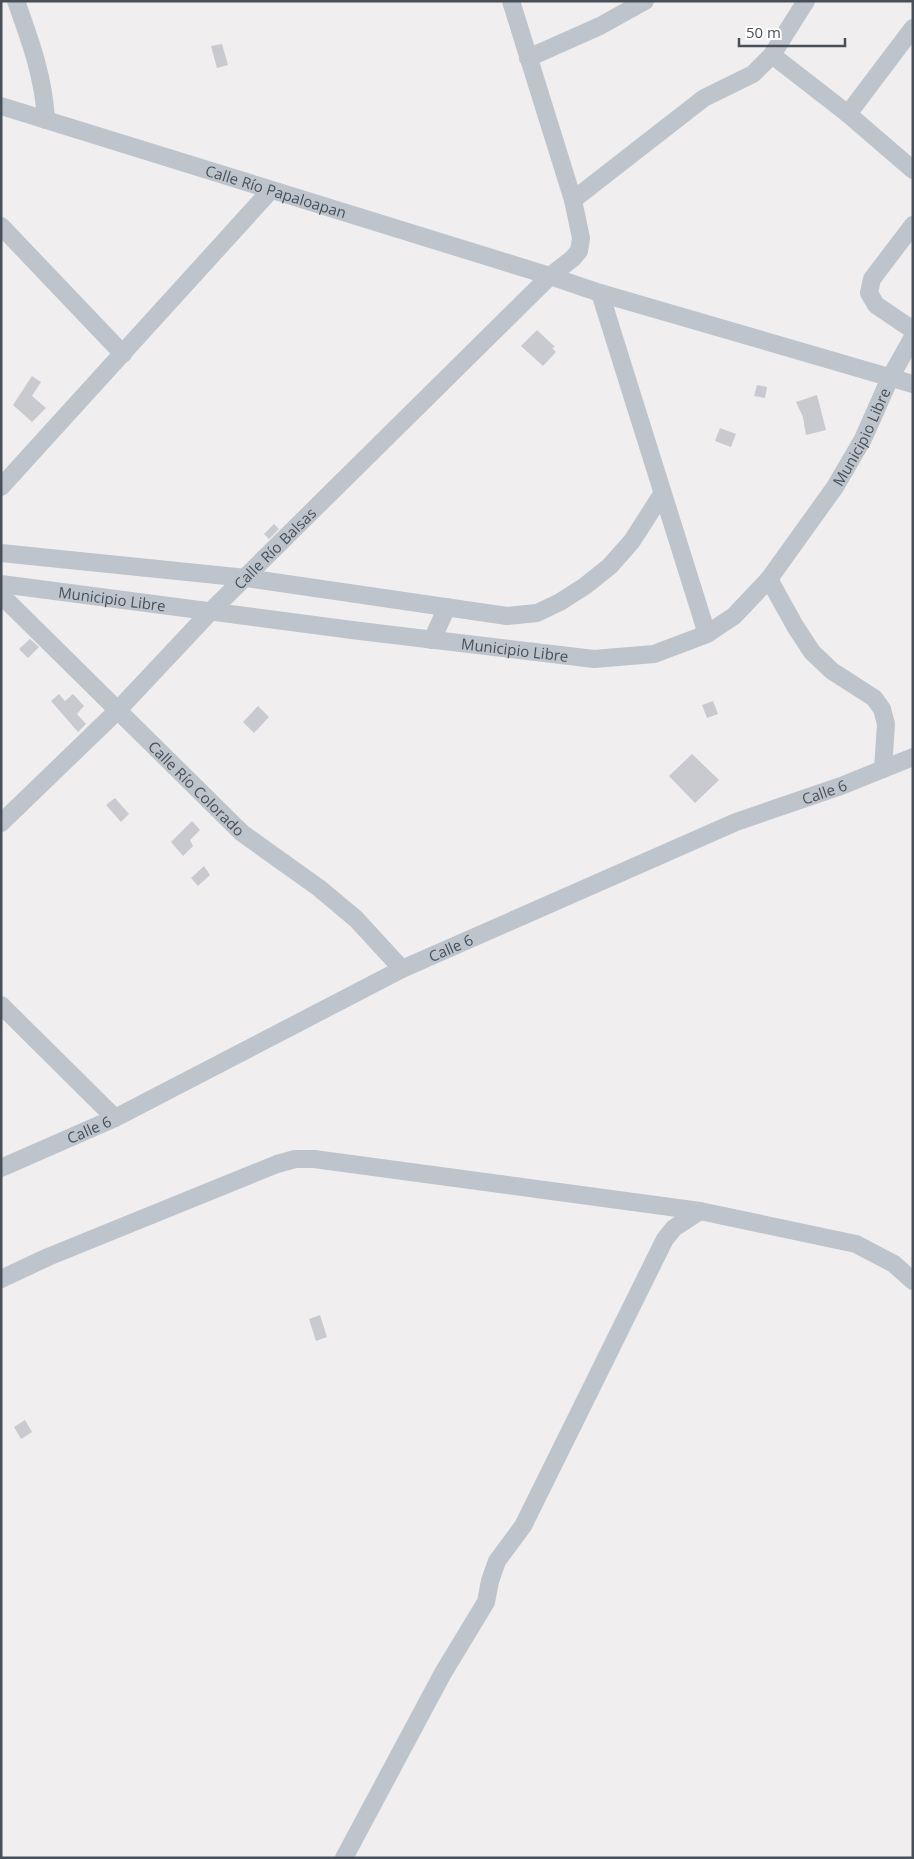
<svg xmlns="http://www.w3.org/2000/svg" width="914" height="1859" font-family="'Open Sans',sans-serif">
<style>
.building{fill:#c8cad0}
.lines{fill:none;stroke-linecap:round;stroke-linejoin:round}
.minor{stroke:#bdc4cc;stroke-width:18}
.labels{text-anchor:middle;dominant-baseline:central;stroke-width:4;stroke-linejoin:round;paint-order:stroke}
.street-label{font-size:15px;fill:#475059;stroke:#fff}
</style>
<rect width="100%" height="100%" fill="#f0eeee"/>
<!-- building -->
<path class="building" d="M 222,44 L 228,65 L 217,68 L 211,46 Z
M 537,330 L 555,347 L 552,348 L 556,352 L 543,366 L 521,346 Z
M 32,376 L 41,382 L 32,396 L 46,408 L 32,422 L 13,405 Z
M 757,385 L 767,387 L 765,398 L 754,396 Z
M 817,395 L 826,430 L 806,435 L 803,417 L 796,402 Z
M 720,428 L 736,434 L 731,447 L 715,441 Z
M 274,524 L 279,529 L 269,539 L 264,534 Z
M 30,639 L 39,647 L 28,658 L 19,649 Z
M 59,694 L 65,701 L 73,694 L 84,706 L 77,714 L 86,724 L 78,732 L 51,701 Z
M 713,701 L 718,714 L 707,718 L 702,705 Z
M 258,706 L 269,717 L 254,733 L 243,722 Z
M 692,754 L 719,780 L 695,803 L 669,776 Z
M 115,798 L 129,814 L 121,822 L 106,805 Z
M 192,821 L 200,830 L 190,840 L 193,846 L 183,856 L 171,842 Z
M 204,866 L 210,875 L 198,886 L 191,878 Z
M 320,1315 L 327,1337 L 316,1341 L 309,1319 Z
M 25,1420 L 32,1432 L 21,1439 L 14,1427 Z"/>
<g class="lines">
<!-- minor -->
<g class="minor">
<path d="M 16,1 C 30,40 44,78 46,120"/>
<path d="M 772,55 L 848,114 L 913,170"/>
<path d="M 528,58 L 600,26 L 645,1"/>
<path id="s1" d="M 1,106 L 550,276 L 600,293 L 913,384"/>
<path d="M 848,114 L 913,28"/>
<path d="M 573,200 L 704,98 L 753,74 L 772,55 L 806,1"/>
<path d="M 913,225 L 872,279 L 869,293 L 876,305 L 913,330"/>
<path d="M 1,226 L 123,354"/>
<path d="M 600,293 L 707,634"/>
<path d="M 1,487 L 271,190"/>
<path d="M 1,553 L 246,578 L 507,616 L 537,613 L 560,602 L 585,586 L 610,566 L 632,541 L 662,494"/>
<path d="M 769,579 L 795,626 L 812,652 L 832,671 L 874,698 L 882,709 L 886,724 L 883,769"/>
<path id="s2" d="M 1,584 L 360,631 L 594,659 L 654,654 L 707,634 L 734,616 L 769,579 L 835,487 L 863,439 L 890,378 L 913,337"/>
<path id="s3" d="M 1,595 L 242,833 L 319,888 L 356,919 L 402,969"/>
<path d="M 432,640 L 447,607"/>
<path id="s4" d="M 1,823 L 117,711 L 211,611 L 550,276 L 572,259 L 579,251 L 581,238 L 573,200 L 511,1"/>
<path d="M 1,1005 L 115,1118"/>
<path id="s5" d="M 1,1168 L 115,1118 L 402,969 L 736,822 L 841,786 L 913,757"/>
<path d="M 1,1279 L 48,1257 L 277,1164 L 295,1159 L 314,1159 L 700,1211 L 856,1244 L 894,1264 L 913,1281"/>
<path d="M 344,1858 L 443,1673 L 486,1602 L 490,1581 L 497,1561 L 523,1526 L 665,1239 L 674,1228 L 700,1211"/>
</g>
</g>
<g class="labels">
<!-- street labels -->
<g class="street-label">
<text stroke="none"><textPath href="#s1" startOffset="288">Calle Río Papaloapan</textPath></text>
<text stroke="none"><textPath href="#s2" startOffset="968">Municipio Libre</textPath></text>
<text stroke="none"><textPath href="#s4" startOffset="388">Calle Río Balsas</textPath></text>
<text stroke="none"><textPath href="#s2" startOffset="112">Municipio Libre</textPath></text>
<text stroke="none"><textPath href="#s2" startOffset="518">Municipio Libre</textPath></text>
<text stroke="none"><textPath href="#s3" startOffset="275">Calle Río Colorado</textPath></text>
<text stroke="none"><textPath href="#s5" startOffset="906">Calle 6</textPath></text>
<text stroke="none"><textPath href="#s5" startOffset="501">Calle 6</textPath></text>
<text stroke="none"><textPath href="#s5" startOffset="96">Calle 6</textPath></text>
</g>
</g>
<!-- border -->
<rect width="914" height="1859" fill="none" stroke="#475059" stroke-width="5"/>
<!-- scale -->
<path d="M739 38v8h106v-8" fill="none" stroke="#475059" stroke-width="2.5"/>
<text x="746" y="38" font-size="15" fill="#475059" stroke="#ffffff" stroke-width="4" paint-order="stroke">50 m</text>
</svg>
